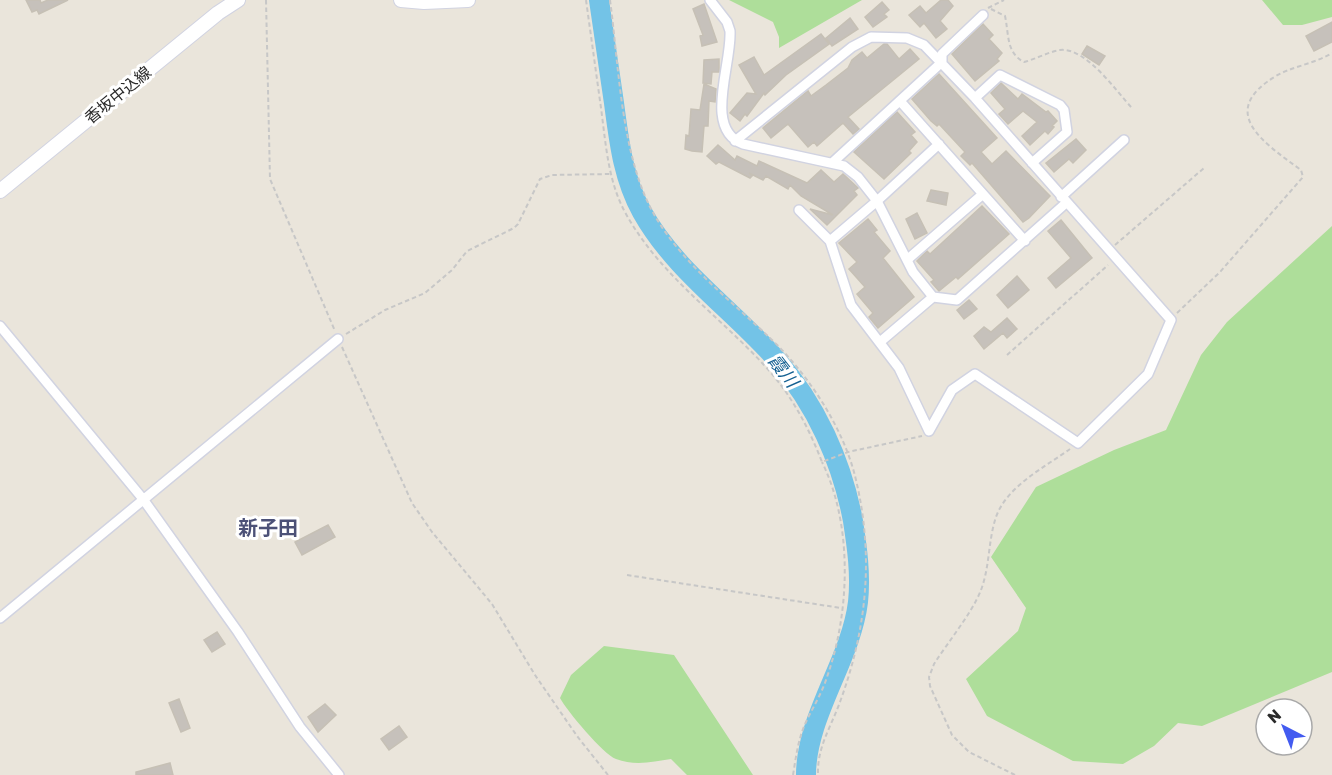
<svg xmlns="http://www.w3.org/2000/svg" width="1332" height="775" font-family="Rubik,'Noto Sans JP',sans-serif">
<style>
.green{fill:#aede9a}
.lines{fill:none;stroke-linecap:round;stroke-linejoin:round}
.river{stroke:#73c3e7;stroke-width:20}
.building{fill:#c6c1bb;stroke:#c6c0b5;stroke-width:1.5}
.street-casing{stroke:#d1d3e1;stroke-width:12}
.secondary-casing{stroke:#d1d3e1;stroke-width:16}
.path{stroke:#c7c7c7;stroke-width:2;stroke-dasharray:4.5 3;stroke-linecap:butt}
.street{stroke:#fff;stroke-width:9}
.secondary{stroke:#fff;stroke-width:14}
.labels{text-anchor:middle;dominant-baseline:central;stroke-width:6;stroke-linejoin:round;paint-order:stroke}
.street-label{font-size:16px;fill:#292929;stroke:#fff}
.water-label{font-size:18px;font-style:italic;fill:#146091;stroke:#fff}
.quarter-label{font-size:20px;font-weight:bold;fill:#4c5177;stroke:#fff}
</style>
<rect width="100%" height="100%" fill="#eae5db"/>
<!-- green -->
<path class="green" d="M 729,0 L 862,0 L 779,48 L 779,37 L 773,22 Z
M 1262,0 L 1332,0 L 1332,17 L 1302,25 L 1283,25 Z
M 1332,226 L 1332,672 L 1202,726 L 1178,723 L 1154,746 L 1123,764 L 1073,761 L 987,716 L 966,679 L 1018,631 L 1026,608 L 991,557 L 1036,487 L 1114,450 L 1166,430 L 1201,355 L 1227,322 Z
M 604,646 L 674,655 L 753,775 L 687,775 L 671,759 C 653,762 634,766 616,759 C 603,754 567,711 560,698 L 571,675 Z"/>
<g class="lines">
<!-- river -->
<path class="river" d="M 599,0 C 604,34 609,69 614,103 C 619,141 623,178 642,212 C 675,271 732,309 776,359 C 816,404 842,462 853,521 C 857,547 861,575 858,602 C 851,660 806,716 806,775"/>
</g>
<!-- building -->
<path class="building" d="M 26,0 L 40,0 L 41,3 L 48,0 L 68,0 L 39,14 L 37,10 L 32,12 Z
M 941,0 L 948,0 L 953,6 L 940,21 L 947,29 L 936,38 L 924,23 L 920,27 L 909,15 L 920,6 L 926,13 Z
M 882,2 L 889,10 L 884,14 L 887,17 L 873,27 L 865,17 Z
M 704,4 L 717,42 L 702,46 L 700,36 L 703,35 L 693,9 Z
M 850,18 L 858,29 L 832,46 L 826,38 Z
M 1332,22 L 1332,42 L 1314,51 L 1306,36 Z
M 983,24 L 993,35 L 989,39 L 1002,53 L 997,59 L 999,61 L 975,81 L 952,54 Z
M 821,34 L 829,44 L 786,75 L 765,95 L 764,93 L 747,116 L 745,114 L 740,121 L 730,113 L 747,93 L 756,94 L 739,65 L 754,57 L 764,75 Z
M 884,44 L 887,44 L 899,59 L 910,49 L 919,59 L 848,117 L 859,129 L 853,134 L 843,123 L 817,146 L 814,142 L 808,147 L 788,124 L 771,138 L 763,128 L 808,91 L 811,96 L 826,85 L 848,68 L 852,60 L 862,52 L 867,58 Z
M 1087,46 L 1105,56 L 1099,65 L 1082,54 Z
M 719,59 L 719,72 L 712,72 L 711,84 L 703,83 L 704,60 Z
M 939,74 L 997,138 L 981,152 L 992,164 L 1006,151 L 1050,196 L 1029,218 L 1023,222 L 972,163 L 970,165 L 961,156 L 965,152 L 939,124 L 937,126 L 931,121 L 912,99 Z
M 1001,83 L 1018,99 L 1022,94 L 1046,112 L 1048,111 L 1057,121 L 1052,126 L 1054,127 L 1048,134 L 1045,131 L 1030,145 L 1022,136 L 1037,122 L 1023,111 L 1008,124 L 999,114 L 1005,109 L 991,93 Z
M 704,84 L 716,89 L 715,102 L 709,101 L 708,126 L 704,126 L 702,152 L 692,151 L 685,149 L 686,135 L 689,136 L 691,109 L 700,110 Z
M 897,112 L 915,132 L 911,135 L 917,142 L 909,151 L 911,153 L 884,179 L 854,152 Z
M 1076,139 L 1086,150 L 1073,163 L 1069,159 L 1054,172 L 1046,163 Z
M 718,145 L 735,160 L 737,156 L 757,166 L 759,161 L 807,183 L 821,170 L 834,182 L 843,174 L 858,188 L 854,191 L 857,195 L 827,225 L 810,209 L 833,215 L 801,196 L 790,185 L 788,189 L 766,176 L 763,180 L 749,173 L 752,176 L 750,178 L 719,162 L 716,164 L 707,156 Z
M 931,190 L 948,193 L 946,205 L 927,201 Z
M 982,206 L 1009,234 L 958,279 L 956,277 L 939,291 L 931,282 L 934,280 L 917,261 L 927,251 L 930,254 Z
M 917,213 L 927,233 L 915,239 L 906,219 Z
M 868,219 L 877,230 L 874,232 L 890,251 L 883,258 L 914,297 L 878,328 L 869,317 L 873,313 L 857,294 L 865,287 L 849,269 L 857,262 L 839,243 Z
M 1061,220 L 1092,258 L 1056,288 L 1048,278 L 1071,258 L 1048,231 Z
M 1017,276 L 1029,290 L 1008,308 L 997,295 Z
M 969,300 L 977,309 L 964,319 L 957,310 Z
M 1007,318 L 1017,329 L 1007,338 L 1003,333 L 984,349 L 974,336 L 984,327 L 991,332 Z
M 328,525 L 335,537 L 302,555 L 295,542 Z
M 217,632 L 225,644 L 212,652 L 204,640 Z
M 179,699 L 190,728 L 181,732 L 169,703 Z
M 325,704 L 336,715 L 318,732 L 308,717 Z
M 399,726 L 407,737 L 389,750 L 381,739 Z
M 170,763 L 173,775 L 136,775 L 136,772 Z"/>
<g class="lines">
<!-- street casing -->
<g class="street-casing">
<path id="street" d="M 710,0 L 727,22 L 730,31 C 732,65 703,129 743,144 L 844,166 L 858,177 L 877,201 L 830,241 L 851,305 L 899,368 L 929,431 L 952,390 L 975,374 L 1078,443 L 1148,374 L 1171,320 L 975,98 L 924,45 L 907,38 L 871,37 L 852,47 L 735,141
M 975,98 L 1000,75 L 1060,105 L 1064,110 L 1067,132 L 1032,163
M 900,101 L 1025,241
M 939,144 L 877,201 L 913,272 L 933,297 L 957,300 L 1066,203
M 832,163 L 942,62 L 942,54 L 983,15
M 1061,197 L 1124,140
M 799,210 L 830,241
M 908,259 L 983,194
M 0,326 L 143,499 L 238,632 L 300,727 L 339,775
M 880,342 L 933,297
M 0,618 L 338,339"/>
</g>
<!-- secondary casing -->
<g class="secondary-casing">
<path id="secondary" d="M 401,0 L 424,2 L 468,0
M 0,191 L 218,13 L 238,0"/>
</g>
<!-- path -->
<path class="path" d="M 266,0 L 270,179 L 335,331
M 586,0 C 591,36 596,72 601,108 C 606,145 608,182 626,214 C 660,275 718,315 764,365 C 791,394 808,426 822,462 L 848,452 L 922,436
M 610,0 C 619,66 621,158 655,216 C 683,264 730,300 770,338 C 808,374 844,428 856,480 C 874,556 867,628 840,702 C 831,727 817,747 818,775
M 988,8 L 1004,0
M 991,9 L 1005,16 C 1009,34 1006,53 1024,62 C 1036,59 1048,52 1060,50 C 1086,47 1116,91 1132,108
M 1115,245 L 1204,168
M 1177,313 L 1220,272 L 1303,177 L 1301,170 C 1264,143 1216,112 1276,76 C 1290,67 1314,64 1332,53
M 346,334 L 385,310 L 425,293 L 452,270 L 467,251 L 514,228 L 518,224 L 540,179 L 552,175 L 610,174
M 342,347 L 412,503 L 432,532 L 492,604 L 535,675 L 577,736 L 608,775
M 1007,355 L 1108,265
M 627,575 L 841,608
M 793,775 C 796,757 798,739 806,722 C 813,707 822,693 827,677 C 850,612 853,525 822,462
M 1015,775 L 969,752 L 952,735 L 930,686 L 929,677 L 934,664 C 948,642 972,613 981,590 C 990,566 988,541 996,517 C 1007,486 1045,467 1070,449"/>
<!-- street -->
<use href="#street" class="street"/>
<!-- secondary -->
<use href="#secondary" class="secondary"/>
</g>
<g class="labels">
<!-- street labels -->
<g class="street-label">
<text transform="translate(118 95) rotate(-39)">香坂中込線</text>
</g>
<!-- water labels -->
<g class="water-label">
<text transform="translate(783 371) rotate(52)">霞川</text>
</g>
<!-- quarter labels -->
<g class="quarter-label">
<text x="268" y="528">新子田</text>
</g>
</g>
<!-- north arrow -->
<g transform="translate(1284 727) rotate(318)"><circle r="28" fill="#ffffff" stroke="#a9a9a9" stroke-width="1.5"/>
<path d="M0-4.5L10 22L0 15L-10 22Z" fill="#435bf0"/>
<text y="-9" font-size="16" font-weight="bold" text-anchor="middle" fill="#292929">N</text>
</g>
</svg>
